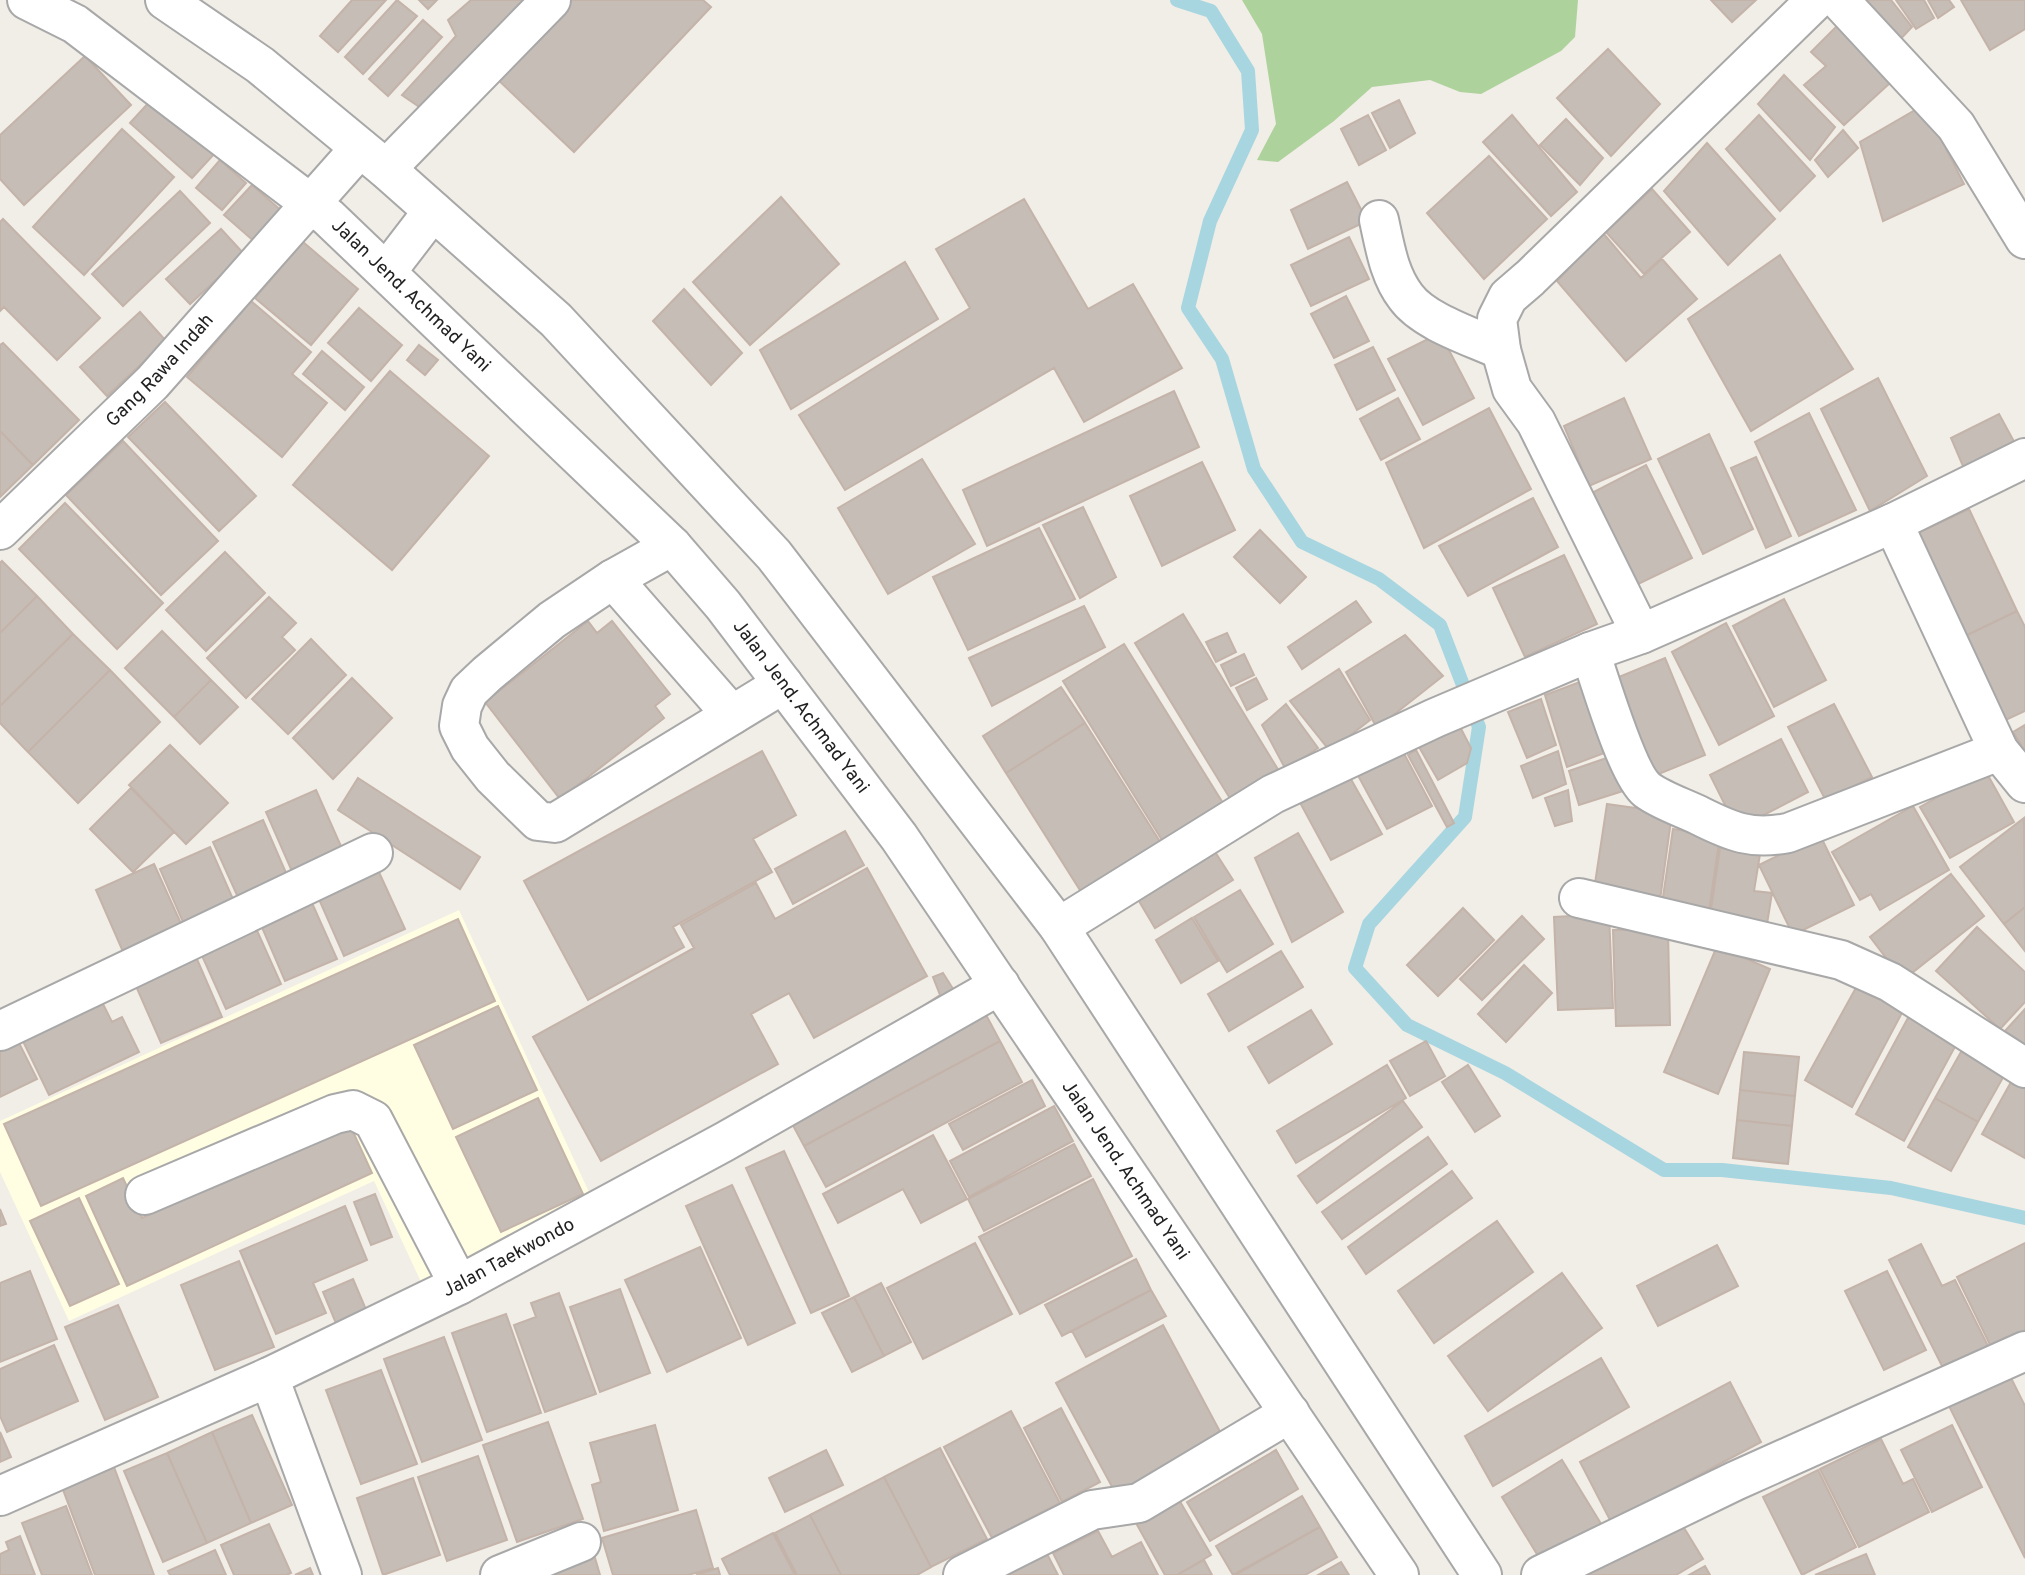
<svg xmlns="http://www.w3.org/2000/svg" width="2025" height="1575" font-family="Overpass,sans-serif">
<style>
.education{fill:#fffde2}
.forest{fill:#aed29b}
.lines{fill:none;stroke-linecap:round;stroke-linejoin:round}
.stream{stroke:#a7d6e0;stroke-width:14}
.building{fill:#c6bdb6;stroke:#c4b3a9;stroke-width:2}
.minor-casing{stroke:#a8a8a8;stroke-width:42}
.minor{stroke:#fff;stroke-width:38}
.labels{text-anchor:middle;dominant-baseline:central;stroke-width:6;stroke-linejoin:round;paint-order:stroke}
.street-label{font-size:19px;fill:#212121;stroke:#fff}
</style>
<rect width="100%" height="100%" fill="#f1ede7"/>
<!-- education -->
<path class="education" d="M 459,910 L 594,1203 L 421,1282 L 374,1181 L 69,1321 L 0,1172 L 0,1121 Z"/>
<!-- forest -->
<path class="forest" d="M 1242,0 L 1578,0 L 1575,37 L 1561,51 L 1481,94 L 1460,92 L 1430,80 L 1372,87 L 1334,121 L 1278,162 L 1257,160 L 1276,124 L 1262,34 Z"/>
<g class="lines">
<!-- stream -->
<path class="stream" d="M 1177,0 L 1211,11 L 1248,71 L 1252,130 L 1210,221 L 1188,308 L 1222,359 L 1254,469 L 1302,542 L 1379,579 L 1440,625 L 1479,727 L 1465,817 L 1369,924 L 1355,968 L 1407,1025 L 1505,1073 L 1664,1170 L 1722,1170 L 1891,1188 L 2025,1218"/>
</g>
<!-- building -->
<path class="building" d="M 352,0 L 386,0 L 338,52 L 320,36 Z
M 397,0 L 417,16 L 363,74 L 345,57 Z
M 419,0 L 437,0 L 428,9 Z
M 471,0 L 541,0 L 431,115 L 402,95 L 456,36 L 448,20 Z
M 567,0 L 703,0 L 711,7 L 574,152 L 495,77 Z
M 1711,0 L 1756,0 L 1732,22 Z
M 1855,0 L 1891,0 L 1912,27 L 1894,46 Z
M 1896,0 L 1924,0 L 1934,18 L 1916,29 Z
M 1928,0 L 1949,0 L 1954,7 L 1938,18 Z
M 1961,0 L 2025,0 L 2025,29 L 1990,50 Z
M 1846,17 L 1901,73 L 1844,125 L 1804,85 L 1826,66 L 1811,52 Z
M 423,20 L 442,37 L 388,96 L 369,79 Z
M 1608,49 L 1660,104 L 1611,156 L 1557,98 Z
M 85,56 L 131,105 L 24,205 L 0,179 L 0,135 Z
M 1784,75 L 1835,127 L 1810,160 L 1758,104 Z
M 153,98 L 215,153 L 192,178 L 130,123 Z
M 1399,100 L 1415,133 L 1390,148 L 1372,113 Z
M 1924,105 L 1964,184 L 1883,221 L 1860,142 Z
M 1368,115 L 1386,150 L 1359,165 L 1341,129 Z
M 1512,115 L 1577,192 L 1551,216 L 1483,142 Z
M 1759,115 L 1815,176 L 1780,211 L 1726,149 Z
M 1566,119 L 1603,158 L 1580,185 L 1540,145 Z
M 122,129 L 174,177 L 84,275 L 33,227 Z
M 1843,130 L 1858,148 L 1828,177 L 1815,160 Z
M 1707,143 L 1775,219 L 1728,265 L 1664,191 Z
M 1489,156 L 1547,219 L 1484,279 L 1427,213 Z
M 220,160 L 246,183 L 222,210 L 196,188 Z
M 1347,182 L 1367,221 L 1308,249 L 1291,210 Z
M 252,185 L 283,212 L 256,243 L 224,215 Z
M 1652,189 L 1690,232 L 1644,274 L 1606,232 Z
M 180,191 L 210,223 L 123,306 L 92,274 Z
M 781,197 L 839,264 L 750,345 L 693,282 Z
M 1024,199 L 1088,309 L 1133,284 L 1182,368 L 1084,422 L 1054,368 L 845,490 L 799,415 L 970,308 L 936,249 Z
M 3,219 L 100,318 L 57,360 L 4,307 L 0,311 L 0,222 Z
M 221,229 L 244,254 L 190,304 L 166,279 Z
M 1603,233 L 1641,278 L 1662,259 L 1697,299 L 1626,361 L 1557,281 Z
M 1349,237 L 1369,279 L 1311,306 L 1291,265 Z
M 303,242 L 358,289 L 311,345 L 255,298 Z
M 1780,255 L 1853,369 L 1751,431 L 1688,319 Z
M 905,262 L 938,319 L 791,409 L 760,350 Z
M 684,289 L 742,353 L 711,385 L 653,321 Z
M 1346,296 L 1369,341 L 1334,358 L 1311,314 Z
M 251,301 L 311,352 L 292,374 L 327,403 L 282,457 L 187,377 Z
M 359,308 L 402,345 L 371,381 L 328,343 Z
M 140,312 L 166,341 L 107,396 L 80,367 Z
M 1440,333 L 1474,398 L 1423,425 L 1388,359 Z
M 3,343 L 79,420 L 33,465 L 0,431 L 0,345 Z
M 419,345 L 438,360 L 425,375 L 407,360 Z
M 1373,347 L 1395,390 L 1357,410 L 1335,365 Z
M 322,351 L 364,387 L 345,410 L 303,374 Z
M 390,371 L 489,456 L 392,570 L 293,485 Z
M 1878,378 L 1927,476 L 1870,511 L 1821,409 Z
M 1174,391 L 1199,447 L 987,546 L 963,490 Z
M 1398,398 L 1420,439 L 1381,460 L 1360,419 Z
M 1624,398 L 1651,459 L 1589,486 L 1564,426 Z
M 165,402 L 256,496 L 219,531 L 128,437 Z
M 1489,408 L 1531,489 L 1424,548 L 1386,463 Z
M 1809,413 L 1856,510 L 1799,536 L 1755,442 Z
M 1999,414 L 2017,447 L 1966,473 L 1951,438 Z
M 0,431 L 33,465 L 0,497 Z
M 1709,434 L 1753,529 L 1703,554 L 1658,459 Z
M 123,441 L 218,541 L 161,595 L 66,495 Z
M 1756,457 L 1791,536 L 1766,548 L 1731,468 Z
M 922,459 L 975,544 L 888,594 L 838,508 Z
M 1202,462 L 1235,530 L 1162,566 L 1130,496 Z
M 1646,465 L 1692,558 L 1630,588 L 1588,495 Z
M 1533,498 L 1558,547 L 1468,596 L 1439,546 Z
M 65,503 L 163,603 L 117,649 L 19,549 Z
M 1083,507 L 1116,577 L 1080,598 L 1043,525 Z
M 1969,509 L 2017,611 L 1955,641 L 1907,538 Z
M 1039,528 L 1075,599 L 968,650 L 933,577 Z
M 1260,530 L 1306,577 L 1280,603 L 1234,557 Z
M 225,552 L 265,593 L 206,651 L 166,610 Z
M 1564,555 L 1597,624 L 1525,657 L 1493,588 Z
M 2,561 L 37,596 L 0,633 L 0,563 Z
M 37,596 L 73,634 L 0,706 L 0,633 Z
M 269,597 L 296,623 L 282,637 L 295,650 L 246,698 L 207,658 Z
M 1784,599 L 1826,680 L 1774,707 L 1733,626 Z
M 1356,601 L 1371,622 L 1302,669 L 1288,647 Z
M 1084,606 L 1105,647 L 992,706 L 969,658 Z
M 2017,611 L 2025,627 L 2025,711 L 1995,725 L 1955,641 Z
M 1183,614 L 1282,776 L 1234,805 L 1135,643 Z
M 588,621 L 597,633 L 612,621 L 670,694 L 655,706 L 664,718 L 560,799 L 485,702 Z
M 1726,623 L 1774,716 L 1719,745 L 1672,652 Z
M 162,631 L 211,680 L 174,717 L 125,668 Z
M 1227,633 L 1236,652 L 1216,662 L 1206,642 Z
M 73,634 L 110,670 L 28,752 L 0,723 L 0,706 Z
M 1405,635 L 1443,676 L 1377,728 L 1346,672 Z
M 311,639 L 346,675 L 288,734 L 252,699 Z
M 1124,644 L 1226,808 L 1165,845 L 1063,681 Z
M 1244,654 L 1254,675 L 1231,686 L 1221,665 Z
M 1665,658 L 1705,755 L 1649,778 L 1609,681 Z
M 1339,669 L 1370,720 L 1330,751 L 1290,701 Z
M 110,670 L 160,722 L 78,803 L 28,752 Z
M 1593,677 L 1615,749 L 1567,767 L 1545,695 Z
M 352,678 L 392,718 L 333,779 L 293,738 Z
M 1256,678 L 1267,699 L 1247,710 L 1236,688 Z
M 211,680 L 238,707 L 200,744 L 174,717 Z
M 1061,687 L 1085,723 L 1006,773 L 983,736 Z
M 1541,699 L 1556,745 L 1527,758 L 1508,712 Z
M 1286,704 L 1318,748 L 1286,770 L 1262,725 Z
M 1834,704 L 1872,777 L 1826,801 L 1788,727 Z
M 1456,719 L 1471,748 L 1467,763 L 1438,780 L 1415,740 Z
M 1085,723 L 1164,848 L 1085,898 L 1006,773 Z
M 2025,725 L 2025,751 L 2013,732 Z
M 1781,739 L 1808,792 L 1737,829 L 1710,775 Z
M 170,745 L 228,803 L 186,844 L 129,785 Z
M 1401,748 L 1432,806 L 1387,829 L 1355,770 Z
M 1416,750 L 1454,823 L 1447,827 L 1408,755 Z
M 762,751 L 796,815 L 753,839 L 772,872 L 673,927 L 684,947 L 588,1000 L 524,881 Z
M 1558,751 L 1566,784 L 1533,798 L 1521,766 Z
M 1615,755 L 1626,790 L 1579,805 L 1569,771 Z
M 1985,770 L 2014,822 L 1950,858 L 1920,807 Z
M 1348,774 L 1382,834 L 1331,860 L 1297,797 Z
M 358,778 L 480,857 L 460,889 L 338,810 Z
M 131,788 L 174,832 L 133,872 L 90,829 Z
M 316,790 L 344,853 L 294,876 L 266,812 Z
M 1568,790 L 1572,821 L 1555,826 L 1545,798 Z
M 1607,804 L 1672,813 L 1660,900 L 1594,890 Z
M 1913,806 L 1949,870 L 1880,910 L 1871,894 L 1860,900 L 1832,852 Z
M 2024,818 L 2025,907 L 2004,924 L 1960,867 Z
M 263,820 L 290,882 L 241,904 L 213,842 Z
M 1673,829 L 1720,836 L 1709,911 L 1662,904 Z
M 845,831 L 864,865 L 793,904 L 775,869 Z
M 1298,833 L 1343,912 L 1292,942 L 1255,858 Z
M 1820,835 L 1854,905 L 1793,935 L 1759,865 Z
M 1210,844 L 1233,880 L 1155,928 L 1133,891 Z
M 210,847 L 236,906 L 186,929 L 160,869 Z
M 1720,848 L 1760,854 L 1754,891 L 1772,893 L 1767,924 L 1710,916 Z
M 154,864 L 183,928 L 124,954 L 96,890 Z
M 867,868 L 927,976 L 814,1038 L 789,993 L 751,1014 L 778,1064 L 601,1161 L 533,1037 L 694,948 L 681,925 L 756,883 L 775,919 Z
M 378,870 L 405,929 L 344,956 L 318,897 Z
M 1951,874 L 1984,916 L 1903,980 L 1870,937 Z
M 1240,890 L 1273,944 L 1227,972 L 1194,917 Z
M 312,903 L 337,959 L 285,981 L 261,925 Z
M 2025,907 L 2025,951 L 2004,924 Z
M 1463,908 L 1494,940 L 1438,996 L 1407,965 Z
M 1609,914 L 1613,1008 L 1558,1010 L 1554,917 Z
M 1522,916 L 1544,939 L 1482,1000 L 1460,979 Z
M 1192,918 L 1218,961 L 1181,983 L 1156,940 Z
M 458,919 L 495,1001 L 41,1206 L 4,1124 Z
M 254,924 L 281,984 L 226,1009 L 199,949 Z
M 1977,927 L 2025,972 L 2025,1002 L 2000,1029 L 1936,971 Z
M 1668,929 L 1670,1025 L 1616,1026 L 1613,930 Z
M 1717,946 L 1770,969 L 1718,1094 L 1664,1072 Z
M 193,950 L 222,1017 L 161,1043 L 132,977 Z
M 1281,951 L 1303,987 L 1229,1031 L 1208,994 Z
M 1524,965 L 1552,993 L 1506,1042 L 1478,1014 Z
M 943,973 L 962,1003 L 867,1043 L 940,995 L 933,977 Z
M 1858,984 L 1904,1009 L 1852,1107 L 1805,1080 Z
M 98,994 L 112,1022 L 122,1017 L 139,1052 L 49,1095 L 19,1033 Z
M 498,1006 L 537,1090 L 453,1129 L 414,1045 Z
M 2025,1009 L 2025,1049 L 2005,1031 Z
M 1311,1010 L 1332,1044 L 1269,1083 L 1248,1047 Z
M 985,1013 L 1000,1041 L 804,1146 L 789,1118 Z
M 1909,1016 L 1957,1043 L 1904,1141 L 1856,1114 Z
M 17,1039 L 37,1079 L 0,1097 L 0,1041 Z
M 1000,1041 L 1022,1082 L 826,1187 L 804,1146 Z
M 1426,1041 L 1445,1076 L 1410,1096 L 1390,1061 Z
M 1962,1050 L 2005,1074 L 1978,1122 L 1935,1098 Z
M 1744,1052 L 1799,1057 L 1795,1096 L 1740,1090 Z
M 1387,1065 L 1406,1098 L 1296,1163 L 1277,1131 Z
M 1468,1065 L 1500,1116 L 1475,1132 L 1442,1082 Z
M 2015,1075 L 2025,1081 L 2025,1158 L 1982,1134 Z
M 1032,1080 L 1045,1106 L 963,1150 L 949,1124 Z
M 1740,1090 L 1795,1096 L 1792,1126 L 1737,1120 Z
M 538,1098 L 583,1194 L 501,1232 L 456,1137 Z
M 1935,1098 L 1978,1122 L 1951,1171 L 1908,1147 Z
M 1403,1101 L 1422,1127 L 1317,1203 L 1298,1176 Z
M 1054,1106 L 1073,1141 L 969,1197 L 950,1161 Z
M 1737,1120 L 1792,1126 L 1788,1164 L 1733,1158 Z
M 349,1123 L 372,1173 L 127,1286 L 86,1196 L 123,1178 L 142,1218 Z
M 933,1135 L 967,1199 L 921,1223 L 903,1189 L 838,1223 L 823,1194 Z
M 1428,1137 L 1447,1164 L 1342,1239 L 1322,1212 Z
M 1074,1144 L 1091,1176 L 984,1231 L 968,1199 Z
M 784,1151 L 849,1296 L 811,1313 L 746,1168 Z
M 1452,1171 L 1472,1198 L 1366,1274 L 1348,1247 Z
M 1093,1179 L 1132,1256 L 1020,1314 L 979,1237 Z
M 732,1185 L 795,1323 L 748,1345 L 686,1206 Z
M 375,1194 L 392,1237 L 371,1245 L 354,1202 Z
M 79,1198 L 119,1284 L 70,1306 L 30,1221 Z
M 345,1206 L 367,1260 L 313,1283 L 326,1313 L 276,1334 L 240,1251 Z
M 0,1209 L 6,1224 L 0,1226 Z
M 1497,1221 L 1533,1272 L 1434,1343 L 1398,1291 Z
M 975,1243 L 1012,1314 L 923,1359 L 887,1288 Z
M 2025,1243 L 2025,1333 L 1992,1349 L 1957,1277 Z
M 1921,1244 L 1942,1286 L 1955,1280 L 1990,1350 L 1945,1372 L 1889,1260 Z
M 1717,1245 L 1738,1286 L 1658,1326 L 1637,1286 Z
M 700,1247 L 741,1338 L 667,1372 L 625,1280 Z
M 1136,1259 L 1151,1290 L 1062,1336 L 1045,1305 Z
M 239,1261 L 274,1347 L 215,1370 L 181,1285 Z
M 30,1271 L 57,1339 L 0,1362 L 0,1283 Z
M 1887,1271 L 1926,1350 L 1884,1370 L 1845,1291 Z
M 1562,1273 L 1602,1328 L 1488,1411 L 1448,1356 Z
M 353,1279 L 370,1319 L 340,1333 L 323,1292 Z
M 881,1283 L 911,1342 L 884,1356 L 854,1297 Z
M 620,1289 L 650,1373 L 600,1392 L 570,1307 Z
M 1151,1290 L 1166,1316 L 1086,1357 L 1072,1331 Z
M 559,1293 L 596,1394 L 545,1412 L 514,1325 L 536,1317 L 531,1303 Z
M 854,1297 L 884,1356 L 852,1372 L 822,1313 Z
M 118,1305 L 158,1397 L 105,1420 L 65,1327 Z
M 506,1314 L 541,1413 L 487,1432 L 452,1333 Z
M 1163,1325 L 1224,1439 L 1117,1496 L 1056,1383 Z
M 444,1337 L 482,1440 L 422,1462 L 384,1359 Z
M 54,1345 L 78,1401 L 7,1432 L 0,1416 L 0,1369 Z
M 1601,1358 L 1629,1407 L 1493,1486 L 1465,1436 Z
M 381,1370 L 417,1464 L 361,1484 L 326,1390 Z
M 2007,1370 L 2025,1406 L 2025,1558 L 1946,1400 Z
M 1730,1382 L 1761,1442 L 1611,1522 L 1580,1462 Z
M 1061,1408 L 1100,1482 L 1062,1502 L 1024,1428 Z
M 1011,1411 L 1060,1503 L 992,1538 L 944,1447 Z
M 252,1415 L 292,1505 L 251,1523 L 212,1432 Z
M 548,1422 L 583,1519 L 517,1542 L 483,1445 Z
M 655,1425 L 678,1510 L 604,1531 L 592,1485 L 601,1482 L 590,1443 Z
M 1952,1425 L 1982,1487 L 1932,1512 L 1901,1450 Z
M 0,1432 L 11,1457 L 0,1462 Z
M 212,1432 L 251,1523 L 207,1543 L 167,1453 Z
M 1881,1439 L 1903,1484 L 1913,1479 L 1929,1512 L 1859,1547 L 1820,1469 Z
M 940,1448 L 987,1539 L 931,1567 L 884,1477 Z
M 826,1450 L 843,1485 L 785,1512 L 769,1478 Z
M 1276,1450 L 1298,1489 L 1210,1541 L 1187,1502 Z
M 167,1453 L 207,1543 L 163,1562 L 124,1471 Z
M 478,1456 L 507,1540 L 447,1561 L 418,1477 Z
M 1562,1460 L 1603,1527 L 1543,1564 L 1502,1497 Z
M 114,1467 L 154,1575 L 95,1575 L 62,1487 Z
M 1818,1470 L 1856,1547 L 1802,1575 L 1763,1497 Z
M 884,1477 L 931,1567 L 917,1575 L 841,1575 L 810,1515 Z
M 413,1478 L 440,1555 L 383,1575 L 357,1498 Z
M 1302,1496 L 1320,1527 L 1233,1575 L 1216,1546 Z
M 1178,1498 L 1211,1555 L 1177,1575 L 1165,1575 L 1136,1523 Z
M 66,1506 L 92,1575 L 42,1575 L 22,1523 Z
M 696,1510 L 713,1568 L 688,1575 L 613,1575 L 602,1538 Z
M 810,1515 L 841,1575 L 797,1575 L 775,1533 Z
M 1678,1518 L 1703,1559 L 1676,1575 L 1578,1575 Z
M 269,1524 L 291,1573 L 286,1575 L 234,1575 L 221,1545 Z
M 1320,1527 L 1337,1557 L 1305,1575 L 1235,1575 Z
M 1098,1531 L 1112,1557 L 1141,1542 L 1158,1575 L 1064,1575 L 1053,1553 Z
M 773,1533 L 795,1575 L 730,1575 L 722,1559 Z
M 20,1536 L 35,1575 L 0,1575 L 0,1554 L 9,1550 L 6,1542 Z
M 215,1550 L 226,1575 L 170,1575 L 168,1571 Z
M 593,1551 L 600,1575 L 546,1575 Z
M 1047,1554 L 1058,1575 L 1007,1575 Z
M 1866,1554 L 1875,1575 L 1815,1575 Z
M 1204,1560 L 1212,1575 L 1177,1575 Z
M 1341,1562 L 1349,1575 L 1318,1575 Z
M 1705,1566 L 1710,1575 L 1689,1575 Z
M 310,1568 L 313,1575 L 295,1575 Z
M 718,1568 L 720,1575 L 696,1575 Z"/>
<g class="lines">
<!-- minor casing -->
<g class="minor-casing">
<g id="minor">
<path id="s1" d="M 27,0 L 75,24 L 328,217 L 672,546 L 723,605 L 899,837 L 1399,1575"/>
<path d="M 165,0 L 260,65 L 386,169 L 556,320 L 774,555 L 1059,927 L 1482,1575"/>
<path d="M 1839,0 L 1956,126 L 2025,239"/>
<path d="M 386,169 L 551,0"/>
<path d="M 1379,220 C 1385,247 1389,275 1406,297 C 1424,322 1473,337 1501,350"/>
<path d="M 387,271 L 433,211"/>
<path d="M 1893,523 L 1999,751 L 2025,783"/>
<path id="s2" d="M 0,530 L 152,383 L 360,148"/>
<path d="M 672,546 L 613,579 L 552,620 L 487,674 L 469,691 L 462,706 L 459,726 L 470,748 L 493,777 L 538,821 L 555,823 L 783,684"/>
<path d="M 613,579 L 732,715"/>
<path d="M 1641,634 L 1536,422 L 1512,389 L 1501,350 L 1497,319 L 1508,297 L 1530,278 L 1816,0"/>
<path d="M 1590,652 C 1600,680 1627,774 1647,790 C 1662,801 1684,808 1700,816 C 1732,832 1751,840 1788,833 L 1999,751"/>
<path d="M 1579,898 L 1841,960 L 1890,982 L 2025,1068"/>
<path d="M 1059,927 L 1273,794 L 1435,718 L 1590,652 L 1641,634 L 1893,523 L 2025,458"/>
<path d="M 0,1031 L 373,853"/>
<path d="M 145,1195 L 335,1114 L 353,1110 L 373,1120 L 459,1285"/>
<path d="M 269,1377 L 342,1575"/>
<path id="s3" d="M 0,1496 L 269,1377 L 459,1285 L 724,1142 L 1000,985"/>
<path d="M 500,1575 L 581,1542"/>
<path d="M 963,1575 L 1092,1510 L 1139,1503 L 1290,1413"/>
<path d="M 1541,1575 L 1735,1481 L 2025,1351"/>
</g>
</g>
<!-- minor -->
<use href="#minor" class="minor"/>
</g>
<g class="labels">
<!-- street labels -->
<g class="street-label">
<text stroke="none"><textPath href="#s1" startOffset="486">Jalan Jend. Achmad Yani</textPath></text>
<text stroke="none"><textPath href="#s2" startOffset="226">Gang Rawa Indah</textPath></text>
<text stroke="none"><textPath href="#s1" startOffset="1054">Jalan Jend. Achmad Yani</textPath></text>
<text stroke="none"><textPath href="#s1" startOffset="1620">Jalan Jend. Achmad Yani</textPath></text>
<text stroke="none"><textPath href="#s3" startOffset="562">Jalan Taekwondo</textPath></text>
</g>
</g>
</svg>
